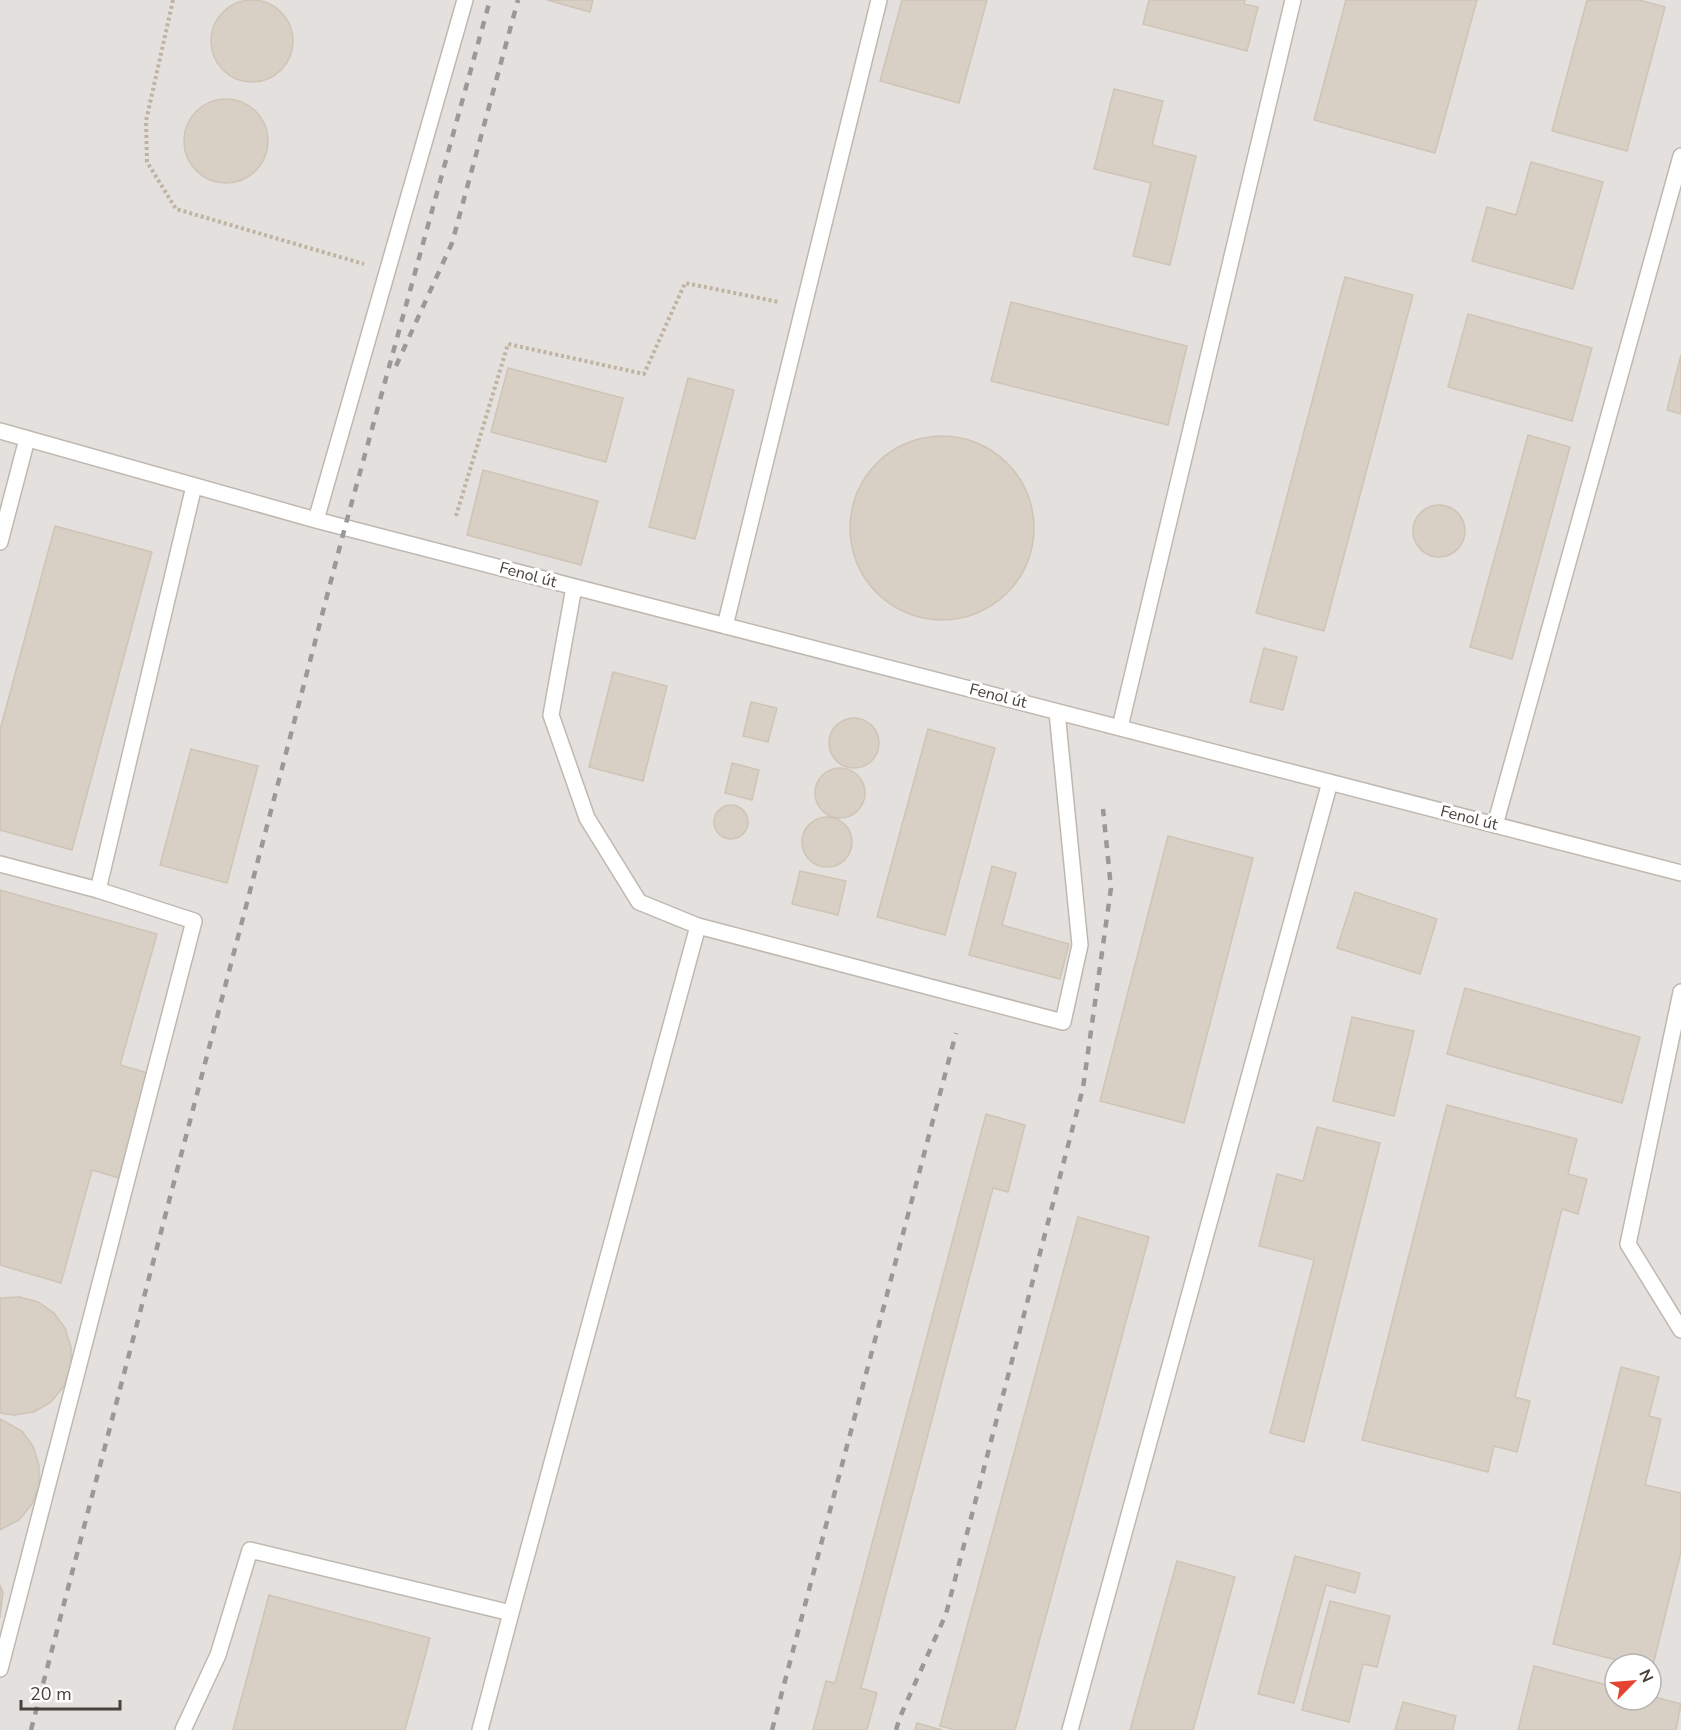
<svg xmlns="http://www.w3.org/2000/svg" width="1681" height="1730" font-family="'Nunito Sans',sans-serif">
<style>
.industrial{fill:#e4e0dd;fill-rule:evenodd}
.building{fill:#d8cfc5;stroke:#cfc4b6;stroke-width:1.5}
.lines{fill:none;stroke-linecap:round;stroke-linejoin:round}
.service-casing{stroke:#bfb8af;stroke-width:18}
.path{stroke:#bfb3a1;stroke-width:4;stroke-dasharray:3 3;stroke-linecap:butt}
.service{stroke:#fff;stroke-width:15}
.rail{stroke:#999;stroke-width:4.5;stroke-dasharray:8 8;stroke-linecap:butt}
.labels{text-anchor:middle;dominant-baseline:central;stroke-width:6;stroke-linejoin:round;paint-order:stroke}
.street-label{font-size:16px;fill:#48423a;stroke:#fff}
</style>
<rect width="100%" height="100%" fill="#f4f1ec"/>
<!-- industrial -->
<path class="industrial" d="M 0,0 L 1681,0 L 1681,1730 L 0,1730 ZM 1615,1664 L 1651,1664 L 1651,1700 L 1615,1700 Z"/>
<!-- building -->
<path class="building" d="M 547,0 L 593,0 L 590,12 Z
M 902,0 L 987,0 L 959,103 L 880,81 Z
M 1149,0 L 1245,0 L 1244,4 L 1258,7 L 1247,51 L 1143,24 Z
M 1346,0 L 1477,0 L 1435,153 L 1314,120 Z
M 1587,0 L 1639,0 L 1665,7 L 1627,151 L 1552,131 Z
M211 41a41 41 0 1 1 82 0a41 41 0 1 1-82 0Z
M 1114,89 L 1163,101 L 1152,145 L 1196,156 L 1170,265 L 1133,256 L 1151,183 L 1094,169 Z
M184 141a42 42 0 1 1 84 0a42 42 0 1 1-84 0Z
M 1531,162 L 1603,182 L 1573,289 L 1472,261 L 1487,207 L 1516,215 Z
M 1345,277 L 1413,295 L 1324,631 L 1256,613 Z
M 1011,302 L 1187,346 L 1168,425 L 991,381 Z
M 1468,314 L 1592,348 L 1572,421 L 1448,387 Z
M 1681,355 L 1681,414 L 1667,410 Z
M 508,368 L 623,398 L 606,462 L 491,432 Z
M 688,378 L 734,390 L 695,539 L 649,527 Z
M 1528,435 L 1570,447 L 1512,659 L 1470,647 Z
M850 528a92 92 0 1 1 184 0a92 92 0 1 1-184 0Z
M 483,470 L 598,501 L 581,565 L 467,535 Z
M1413 531a26 26 0 1 1 52 0a26 26 0 1 1-52 0Z
M 55,526 L 152,552 L 72,850 L 0,830 L 0,730 Z
M 1264,648 L 1297,657 L 1283,710 L 1250,702 Z
M 613,672 L 667,686 L 643,781 L 589,767 Z
M 751,702 L 777,708 L 768,742 L 743,736 Z
M829 743a25 25 0 1 1 50 0a25 25 0 1 1-50 0Z
M 928,729 L 995,748 L 945,935 L 877,917 Z
M 191,749 L 258,766 L 227,883 L 160,865 Z
M 732,763 L 759,770 L 752,800 L 725,793 Z
M815 793a25 25 0 1 1 50 0a25 25 0 1 1-50 0Z
M714 822a17 17 0 1 1 34 0a17 17 0 1 1-34 0Z
M802 842a25 25 0 1 1 50 0a25 25 0 1 1-50 0Z
M 1168,836 L 1253,858 L 1184,1123 L 1100,1101 Z
M 992,866 L 1016,873 L 1002,925 L 1069,944 L 1060,979 L 969,955 Z
M 800,871 L 846,881 L 838,915 L 792,904 Z
M 0,890 L 157,934 L 120,1065 L 148,1073 L 119,1178 L 92,1170 L 61,1283 L 0,1265 Z
M 1355,892 L 1437,919 L 1420,974 L 1337,948 Z
M 1465,988 L 1640,1037 L 1622,1103 L 1447,1054 Z
M 1352,1017 L 1414,1031 L 1394,1116 L 1333,1101 Z
M 1447,1105 L 1577,1139 L 1568,1174 L 1587,1179 L 1578,1214 L 1562,1209 L 1515,1397 L 1530,1401 L 1517,1452 L 1494,1446 L 1488,1472 L 1362,1440 Z
M 986,1114 L 1025,1125 L 1008,1192 L 993,1188 L 861,1688 L 877,1693 L 867,1730 L 813,1730 L 826,1681 L 835,1683 Z
M 1317,1127 L 1380,1143 L 1304,1442 L 1270,1433 L 1314,1260 L 1259,1246 L 1277,1174 L 1303,1181 Z
M 1078,1217 L 1149,1237 L 1015,1730 L 955,1730 L 940,1726 Z
M 20,1297 L 38,1302 L 54,1313 L 65,1328 L 71,1347 L 71,1367 L 64,1386 L 51,1402 L 34,1412 L 14,1415 L 0,1413 L 0,1298 Z
M 1621,1367 L 1659,1377 L 1649,1416 L 1661,1419 L 1645,1485 L 1681,1493 L 1681,1552 L 1652,1669 L 1651,1664 L 1632,1664 L 1553,1644 Z
M 0,1419 L 22,1431 L 33,1446 L 39,1465 L 39,1486 L 32,1504 L 19,1520 L 0,1530 Z
M 1295,1556 L 1360,1573 L 1355,1593 L 1326,1585 L 1294,1703 L 1258,1694 Z
M 1177,1561 L 1235,1577 L 1193,1730 L 1130,1730 Z
M 0,1585 L 3,1592 L 0,1618 Z
M 269,1595 L 430,1638 L 405,1730 L 233,1730 Z
M 1330,1601 L 1390,1616 L 1377,1667 L 1363,1664 L 1349,1722 L 1302,1710 Z
M 1534,1666 L 1615,1687 L 1615,1700 L 1651,1700 L 1651,1696 L 1681,1704 L 1676,1730 L 1518,1730 Z
M 1403,1702 L 1456,1716 L 1453,1730 L 1395,1730 Z
M 917,1723 L 942,1730 L 915,1730 Z"/>
<g class="lines">
<!-- service casing -->
<g class="service-casing">
<path id="service" d="M 0,431 L 316,520 L 1681,873
M 316,520 L 465,0
M 0,542 L 27,439
M 725,626 L 879,0
M 1120,727 L 1293,0
M 1495,825 L 1681,156
M 0,864 L 98,890
M 698,926 L 1063,1022 L 1080,945 L 1057,712
M 1681,992 L 1628,1244 L 1681,1330
M 511,1613 L 698,926 L 639,902 L 587,818 L 551,715 L 574,587
M 0,1669 L 194,921 L 98,890 L 194,486
M 183,1730 L 218,1655 L 250,1550 L 511,1613 L 480,1730
M 1070,1730 L 1330,782"/>
</g>
<!-- path -->
<path class="path" d="M 173,0 L 146,121 L 147,162 L 176,209 L 364,264
M 456,516 L 508,344 L 644,374 L 685,283 L 779,302"/>
<!-- service -->
<use href="#service" class="service"/>
<!-- rail -->
<path class="rail" d="M 396,366 L 452,243 L 518,0
M 31,1730 L 345,527 L 490,0
M 772,1730 L 956,1033
M 896,1730 L 900,1717 L 946,1614 L 1083,1088 L 1111,888 L 1103,809"/>
</g>
<g class="labels">
<!-- street labels -->
<g class="street-label">
<text transform="translate(528 575) rotate(15)">Fenol út</text>
<text transform="translate(998 696) rotate(14)">Fenol út</text>
<text transform="translate(1469 818) rotate(14)">Fenol út</text>
</g>
</g>
<!-- north arrow -->
<g transform="translate(1633 1682) rotate(65)"><circle r="28" fill="#ffffff" stroke="#b6b3b0" stroke-width="1.5"/>
<path d="M0-4.5L10 22L0 15L-10 22Z" fill="#e54432"/>
<text y="-9" font-size="16" font-weight="bold" text-anchor="middle" fill="#48423a">N</text>
</g>
<!-- scale -->
<path d="M21 1700v9h99v-9" fill="none" stroke="#48423a" stroke-width="3"/>
<text x="30" y="1700" font-size="18" fill="#48423a" stroke="#ffffff" stroke-width="4.5" paint-order="stroke">20 m</text>
</svg>
